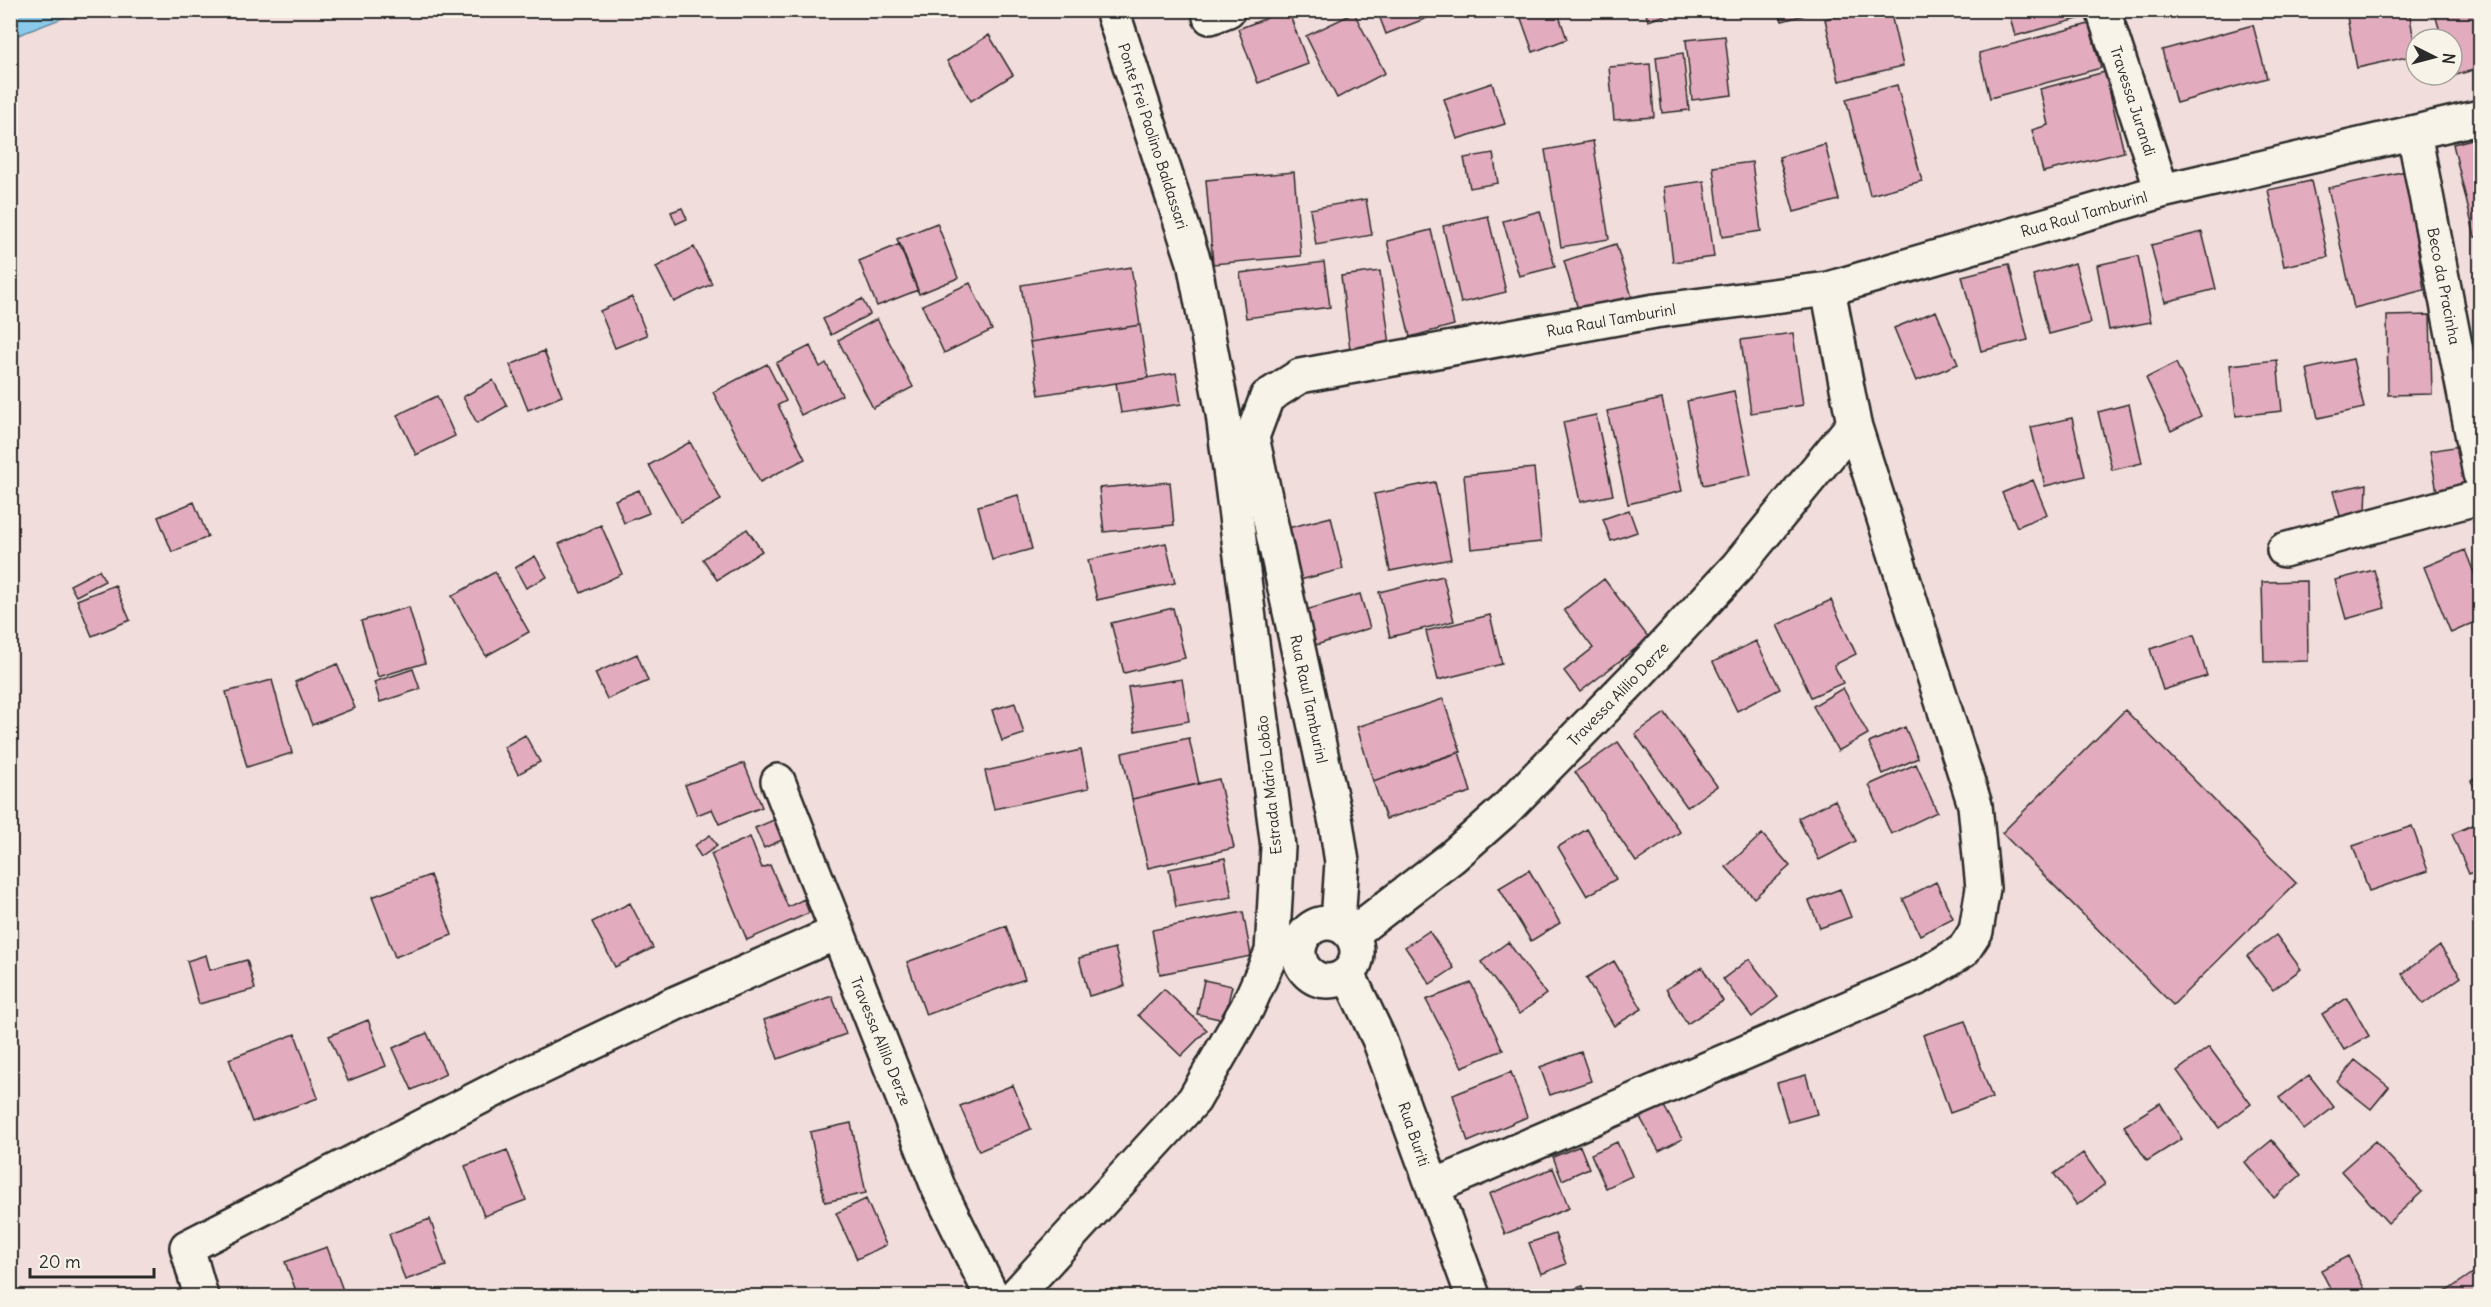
<svg xmlns="http://www.w3.org/2000/svg" width="2491" height="1307" font-family="Delius,sans-serif">
<style>
.water{fill:#89caea;stroke:#638a9e;stroke-width:1.5}
.building{fill:#e2abbe;stroke:#2b2b2b;stroke-width:1.5}
.lines{fill:none;stroke-linecap:round;stroke-linejoin:round}
.street-casing{stroke:#2b2b2b;stroke-width:38}
.secondary-casing{stroke:#2b2b2b;stroke-width:38}
.street{stroke:#f7f3e8;stroke-width:33}
.secondary{stroke:#f7f3e8;stroke-width:33}
.labels{text-anchor:middle;dominant-baseline:central;stroke-width:4.5;stroke-linejoin:round;paint-order:stroke}
.street-label{font-size:15px;fill:#2b2b2b;stroke:#f7f3e8}
</style>
<rect width="100%" height="100%" fill="#f1dddb"/>
<filter id="ink" filterUnits="userSpaceOnUse"><feTurbulence type="fractalNoise" baseFrequency=".0167" numOctaves="2"/><feDisplacementMap in="SourceGraphic" scale="12" xChannelSelector="R" yChannelSelector="G"/><feConvolveMatrix kernelMatrix="1 2 1 2 8 2 1 2 1" color-interpolation-filters="sRGB"/></filter>
<g filter="url(#ink)">
<!-- water -->
<path class="water" d="M 11,10 L 81,10 L 81,11 L 11,38 Z"/>
<!-- building -->
<path class="building" d="M 1288,10 L 1308,64 L 1258,83 L 1238,29 Z
M 1377,10 L 1430,10 L 1432,16 L 1386,34 Z
M 1518,10 L 1557,10 L 1567,39 L 1533,52 Z
M 1645,10 L 1664,10 L 1666,15 L 1648,21 Z
M 1779,10 L 1823,10 L 1782,21 Z
M 1861,10 L 1890,10 L 1903,66 L 1839,81 L 1825,19 Z
M 2008,10 L 2092,10 L 2093,15 L 2015,36 Z
M 2355,10 L 2409,10 L 2416,55 L 2357,68 L 2346,12 Z
M 2434,10 L 2480,10 L 2480,68 L 2453,76 L 2452,39 L 2442,39 Z
M 1354,13 L 1385,73 L 1337,98 L 1306,36 Z
M 2089,24 L 2101,68 L 1990,98 L 1979,53 Z
M 2253,25 L 2267,78 L 2176,103 L 2162,50 Z
M 989,35 L 1013,75 L 971,101 L 947,61 Z
M 1725,36 L 1732,95 L 1692,100 L 1686,40 Z
M 1683,53 L 1689,110 L 1662,113 L 1656,57 Z
M 1650,64 L 1654,117 L 1614,120 L 1609,67 Z
M 2105,72 L 2124,152 L 2043,172 L 2032,130 L 2048,125 L 2040,89 Z
M 1492,83 L 1505,124 L 1457,139 L 1444,99 Z
M 1897,85 L 1922,181 L 1870,195 L 1846,99 Z
M 2480,137 L 2480,236 L 2475,237 L 2453,144 Z
M 1593,141 L 1609,239 L 1561,247 L 1545,150 Z
M 1825,144 L 1839,200 L 1794,212 L 1779,157 Z
M 1493,153 L 1498,183 L 1470,188 L 1464,158 Z
M 1752,162 L 1761,231 L 1722,237 L 1713,167 Z
M 2406,171 L 2424,290 L 2354,308 L 2328,188 Z
M 1294,172 L 1301,256 L 1213,264 L 1206,180 Z
M 1704,181 L 1714,257 L 1673,262 L 1664,187 Z
M 2311,181 L 2328,257 L 2284,266 L 2268,190 Z
M 1366,199 L 1372,235 L 1316,245 L 1310,209 Z
M 682,208 L 687,219 L 676,224 L 671,212 Z
M 1540,211 L 1555,267 L 1519,276 L 1503,221 Z
M 1488,216 L 1506,292 L 1461,303 L 1443,226 Z
M 937,223 L 958,278 L 919,294 L 897,239 Z
M 1431,230 L 1454,325 L 1410,337 L 1387,241 Z
M 2202,232 L 2216,289 L 2165,302 L 2151,245 Z
M 900,244 L 918,290 L 877,306 L 859,261 Z
M 1616,244 L 1632,297 L 1579,313 L 1564,261 Z
M 694,247 L 712,284 L 674,302 L 656,267 Z
M 2138,256 L 2151,322 L 2109,330 L 2097,265 Z
M 1324,262 L 1330,307 L 1246,318 L 1240,273 Z
M 2075,263 L 2091,323 L 2049,334 L 2033,275 Z
M 2009,264 L 2028,340 L 1981,351 L 1962,276 Z
M 1131,267 L 1140,325 L 1030,342 L 1021,285 Z
M 1380,271 L 1391,352 L 1351,358 L 1341,276 Z
M 970,283 L 992,330 L 944,353 L 922,305 Z
M 632,297 L 647,335 L 615,348 L 600,311 Z
M 862,299 L 870,314 L 831,335 L 823,319 Z
M 1936,311 L 1958,364 L 1916,381 L 1894,328 Z
M 2430,315 L 2432,394 L 2388,395 L 2387,316 Z
M 877,319 L 913,387 L 873,408 L 838,340 Z
M 1140,325 L 1148,378 L 1039,395 L 1030,342 Z
M 1793,333 L 1803,405 L 1751,413 L 1741,340 Z
M 810,346 L 820,367 L 826,363 L 842,395 L 801,415 L 776,363 Z
M 544,351 L 562,396 L 528,410 L 510,365 Z
M 2353,359 L 2364,408 L 2318,418 L 2307,369 Z
M 2277,360 L 2282,411 L 2236,416 L 2230,365 Z
M 2176,363 L 2201,416 L 2171,431 L 2146,378 Z
M 767,364 L 786,401 L 778,405 L 805,459 L 760,482 L 713,392 Z
M 1176,373 L 1181,404 L 1121,413 L 1116,383 Z
M 493,380 L 507,406 L 477,423 L 463,397 Z
M 1734,391 L 1751,475 L 1703,485 L 1687,401 Z
M 437,396 L 455,436 L 416,455 L 397,415 Z
M 1662,399 L 1682,491 L 1628,504 L 1607,411 Z
M 2129,404 L 2142,463 L 2112,470 L 2098,412 Z
M 1596,415 L 1613,495 L 1580,502 L 1563,422 Z
M 2072,418 L 2085,476 L 2045,486 L 2031,427 Z
M 690,442 L 721,500 L 681,522 L 649,465 Z
M 2459,446 L 2467,492 L 2438,498 L 2430,451 Z
M 1534,468 L 1541,542 L 1471,549 L 1464,475 Z
M 2033,480 L 2047,514 L 2017,527 L 2002,493 Z
M 1170,482 L 1174,525 L 1104,532 L 1099,488 Z
M 1435,482 L 1451,559 L 1390,571 L 1374,494 Z
M 2367,484 L 2366,512 L 2342,523 L 2333,491 Z
M 639,490 L 649,513 L 624,523 L 615,500 Z
M 1018,495 L 1032,549 L 992,560 L 978,506 Z
M 194,502 L 208,537 L 172,552 L 158,517 Z
M 1629,510 L 1637,532 L 1611,541 L 1603,519 Z
M 2480,513 L 2480,543 L 2472,515 Z
M 1331,517 L 1343,569 L 1292,582 L 1280,530 Z
M 601,525 L 622,574 L 581,593 L 559,544 Z
M 747,529 L 762,551 L 717,580 L 703,559 Z
M 1166,543 L 1175,583 L 1097,600 L 1088,560 Z
M 2465,550 L 2480,588 L 2480,620 L 2451,633 L 2424,567 Z
M 535,556 L 547,577 L 526,588 L 515,568 Z
M 99,570 L 105,581 L 76,596 L 70,585 Z
M 2374,570 L 2385,608 L 2346,619 L 2335,580 Z
M 495,572 L 529,632 L 486,656 L 452,596 Z
M 1443,576 L 1454,621 L 1390,637 L 1379,592 Z
M 1604,579 L 1649,638 L 1580,692 L 1564,671 L 1593,648 L 1564,610 Z
M 2307,581 L 2308,661 L 2264,662 L 2262,582 Z
M 115,585 L 130,620 L 92,636 L 77,600 Z
M 1360,594 L 1370,628 L 1316,645 L 1306,610 Z
M 1831,600 L 1856,654 L 1834,665 L 1843,683 L 1811,697 L 1777,625 Z
M 409,607 L 425,663 L 378,677 L 361,621 Z
M 1173,608 L 1185,658 L 1124,673 L 1111,623 Z
M 1490,615 L 1502,664 L 1438,680 L 1426,631 Z
M 2194,635 L 2207,676 L 2163,690 L 2150,649 Z
M 1756,641 L 1780,689 L 1737,711 L 1713,662 Z
M 637,654 L 648,681 L 607,699 L 595,673 Z
M 337,664 L 355,708 L 312,725 L 295,682 Z
M 413,669 L 420,689 L 380,702 L 374,682 Z
M 1182,679 L 1189,721 L 1135,731 L 1128,687 Z
M 272,680 L 292,753 L 247,767 L 226,692 Z
M 1843,688 L 1868,734 L 1838,751 L 1813,706 Z
M 1443,699 L 1461,752 L 1373,781 L 1357,727 Z
M 1015,703 L 1024,734 L 1002,741 L 992,710 Z
M 2125,710 L 2296,883 L 2173,1005 L 2002,833 Z
M 1665,713 L 1717,786 L 1687,807 L 1635,734 Z
M 1905,727 L 1918,758 L 1883,774 L 1869,743 Z
M 525,735 L 540,762 L 518,774 L 504,747 Z
M 1189,738 L 1199,784 L 1132,799 L 1122,753 Z
M 1618,742 L 1680,832 L 1636,862 L 1575,772 Z
M 1081,750 L 1089,788 L 994,809 L 985,771 Z
M 1459,752 L 1471,792 L 1386,819 L 1373,781 Z
M 744,763 L 762,807 L 719,824 L 712,809 L 697,815 L 685,785 Z
M 1916,764 L 1937,812 L 1891,834 L 1869,785 Z
M 2480,775 L 2480,796 L 2471,781 Z
M 1219,779 L 1234,848 L 1148,868 L 1132,799 Z
M 1835,800 L 1856,841 L 1819,860 L 1798,818 Z
M 776,819 L 784,839 L 764,848 L 755,828 Z
M 2480,822 L 2480,869 L 2469,874 L 2452,834 Z
M 2412,826 L 2428,871 L 2369,891 L 2353,846 Z
M 1587,829 L 1616,879 L 1587,896 L 1558,847 Z
M 1762,834 L 1790,866 L 1754,898 L 1726,867 Z
M 710,835 L 717,846 L 701,857 L 694,846 Z
M 750,837 L 762,868 L 770,865 L 788,907 L 804,899 L 809,913 L 747,940 L 711,854 Z
M 1225,858 L 1232,897 L 1176,907 L 1169,869 Z
M 1529,870 L 1560,923 L 1531,941 L 1499,888 Z
M 430,875 L 452,935 L 395,957 L 372,897 Z
M 1936,882 L 1953,918 L 1920,935 L 1903,899 Z
M 1840,889 L 1851,917 L 1820,928 L 1809,901 Z
M 630,903 L 653,948 L 615,967 L 592,922 Z
M 1243,912 L 1251,956 L 1160,974 L 1152,930 Z
M 1006,926 L 1025,979 L 926,1015 L 907,962 Z
M 1429,931 L 1454,968 L 1430,984 L 1405,947 Z
M 2276,935 L 2301,969 L 2273,990 L 2247,956 Z
M 1508,942 L 1546,994 L 1519,1014 L 1481,962 Z
M 2440,946 L 2461,977 L 2423,1004 L 2402,974 Z
M 1115,948 L 1125,986 L 1089,996 L 1079,958 Z
M 206,955 L 210,970 L 247,960 L 255,989 L 199,1004 L 187,961 Z
M 1749,959 L 1778,997 L 1752,1017 L 1723,979 Z
M 1614,961 L 1642,1009 L 1614,1026 L 1586,978 Z
M 1702,967 L 1723,1001 L 1687,1024 L 1666,989 Z
M 1204,980 L 1232,986 L 1224,1020 L 1197,1014 Z
M 1471,983 L 1503,1050 L 1462,1067 L 1426,1000 Z
M 1164,989 L 1207,1030 L 1181,1056 L 1138,1015 Z
M 832,996 L 846,1034 L 778,1059 L 764,1020 Z
M 2347,998 L 2369,1036 L 2344,1050 L 2322,1014 Z
M 368,1020 L 386,1066 L 348,1081 L 329,1036 Z
M 1965,1021 L 1992,1098 L 1950,1113 L 1923,1035 Z
M 427,1033 L 446,1074 L 412,1090 L 393,1048 Z
M 295,1034 L 318,1098 L 252,1122 L 229,1059 Z
M 2209,1047 L 2251,1104 L 2219,1128 L 2177,1071 Z
M 1581,1052 L 1591,1081 L 1550,1095 L 1540,1067 Z
M 2355,1060 L 2389,1087 L 2371,1109 L 2337,1082 Z
M 1511,1072 L 1527,1117 L 1468,1142 L 1453,1095 Z
M 1806,1075 L 1817,1114 L 1788,1122 L 1777,1083 Z
M 2309,1075 L 2334,1107 L 2304,1130 L 2279,1098 Z
M 1013,1085 L 1031,1129 L 979,1151 L 960,1106 Z
M 1660,1099 L 1682,1139 L 1659,1151 L 1637,1112 Z
M 2160,1103 L 2182,1139 L 2147,1161 L 2124,1126 Z
M 851,1123 L 866,1193 L 825,1202 L 810,1132 Z
M 2272,1140 L 2301,1175 L 2274,1198 L 2245,1162 Z
M 2375,1141 L 2422,1192 L 2388,1223 L 2341,1171 Z
M 1617,1142 L 1632,1176 L 1606,1188 L 1591,1154 Z
M 1580,1146 L 1589,1168 L 1562,1180 L 1553,1157 Z
M 507,1150 L 526,1200 L 484,1216 L 465,1166 Z
M 2083,1153 L 2105,1184 L 2077,1205 L 2054,1174 Z
M 1553,1168 L 1569,1208 L 1505,1234 L 1489,1194 Z
M 866,1199 L 886,1245 L 857,1259 L 836,1213 Z
M 430,1219 L 446,1266 L 405,1280 L 389,1234 Z
M 1555,1234 L 1566,1264 L 1541,1274 L 1529,1243 Z
M 327,1247 L 344,1293 L 335,1296 L 298,1296 L 285,1262 Z
M 2348,1256 L 2368,1296 L 2334,1296 L 2321,1270 Z
M 2473,1273 L 2480,1284 L 2480,1296 L 2442,1296 L 2441,1295 Z
M 1583,1286 L 1586,1296 L 1553,1296 Z"/>
<g class="lines">
<!-- street casing -->
<g class="street-casing">
<path id="street" d="M 2103,10 L 2162,191
M 1210,17 L 1228,10
M 2414,133 L 2480,474
M 2284,550 L 2480,497
M 778,781 L 939,1189 L 992,1296
M1299 952a29 29 0 1 1 58 0a29 29 0 1 1-58 0Z
M 1338,923 L 1342,862 L 1336,823 L 1252,437 L 1267,397 L 1300,376 L 1655,311 L 1828,289 L 2162,191 L 2480,117
M 1352,934 L 1452,857 L 1504,811 L 1636,676 L 1737,567 L 1854,424
M 1348,974 L 1379,1039 L 1473,1296
M 1433,1187 L 1920,977 L 1963,951 L 1976,931 L 1983,888 L 1975,805 L 1854,424 L 1828,289
M 201,1296 L 187,1247 L 502,1086 L 676,1003 L 838,932"/>
</g>
<!-- secondary casing -->
<g class="secondary-casing">
<path id="secondary" d="M 1015,1296 L 1194,1100 L 1247,1008 L 1272,952 L 1278,847 L 1223,414 L 1194,262 L 1112,10"/>
</g>
<!-- street -->
<use href="#street" class="street"/>
<!-- secondary -->
<use href="#secondary" class="secondary"/>
</g>
</g>
<g class="labels">
<!-- street labels -->
<g class="street-label">
<text transform="translate(2133 101) rotate(72)">Travessa Jurandi</text>
<text transform="translate(1153 136) rotate(72)">Ponte Frei Paolino Baldassari</text>
<text transform="translate(2084 214) rotate(-16)">Rua Raul Tamburinl</text>
<text transform="translate(2444 286) rotate(79)">Beco da Pracinha</text>
<text transform="translate(1611 320) rotate(-10)">Rua Raul Tamburinl</text>
<text transform="translate(1618 694) rotate(-46)">Travessa Alilio Derze</text>
<text transform="translate(1309 699) rotate(78)">Rua Raul Tamburinl</text>
<text transform="translate(1269 785) rotate(-96)">Estrada Mário Lobão</text>
<text transform="translate(881 1041) rotate(68)">Travessa Allilo Derze</text>
<text transform="translate(1414 1134) rotate(71)">Rua Buriti</text>
</g>
</g>
<!-- margin -->
<rect width="2491" height="1307" fill="none" stroke="#f7f3e8" stroke-width="36"/>
<rect x="18" y="18" width="2455" height="1271" fill="none" stroke="#2b2b2b" stroke-width="2" filter="url(#ink)"/>
<!-- north arrow -->
<g transform="translate(2434 57) rotate(96)"><circle r="28" fill="#f7f3e8" stroke="#a5a39c" stroke-width="1.5"/>
<path d="M0-4.5L10 22L0 15L-10 22Z" fill="#2b2b2b"/>
<text y="-9" font-size="16" font-weight="bold" text-anchor="middle" fill="#2b2b2b">N</text>
</g>
<!-- scale -->
<path d="M30 1268v9h124v-9" fill="none" stroke="#2b2b2b" stroke-width="3"/>
<text x="39" y="1268" font-size="18" fill="#2b2b2b" stroke="#f7f3e8" stroke-width="4.5" paint-order="stroke">20 m</text>
</svg>
